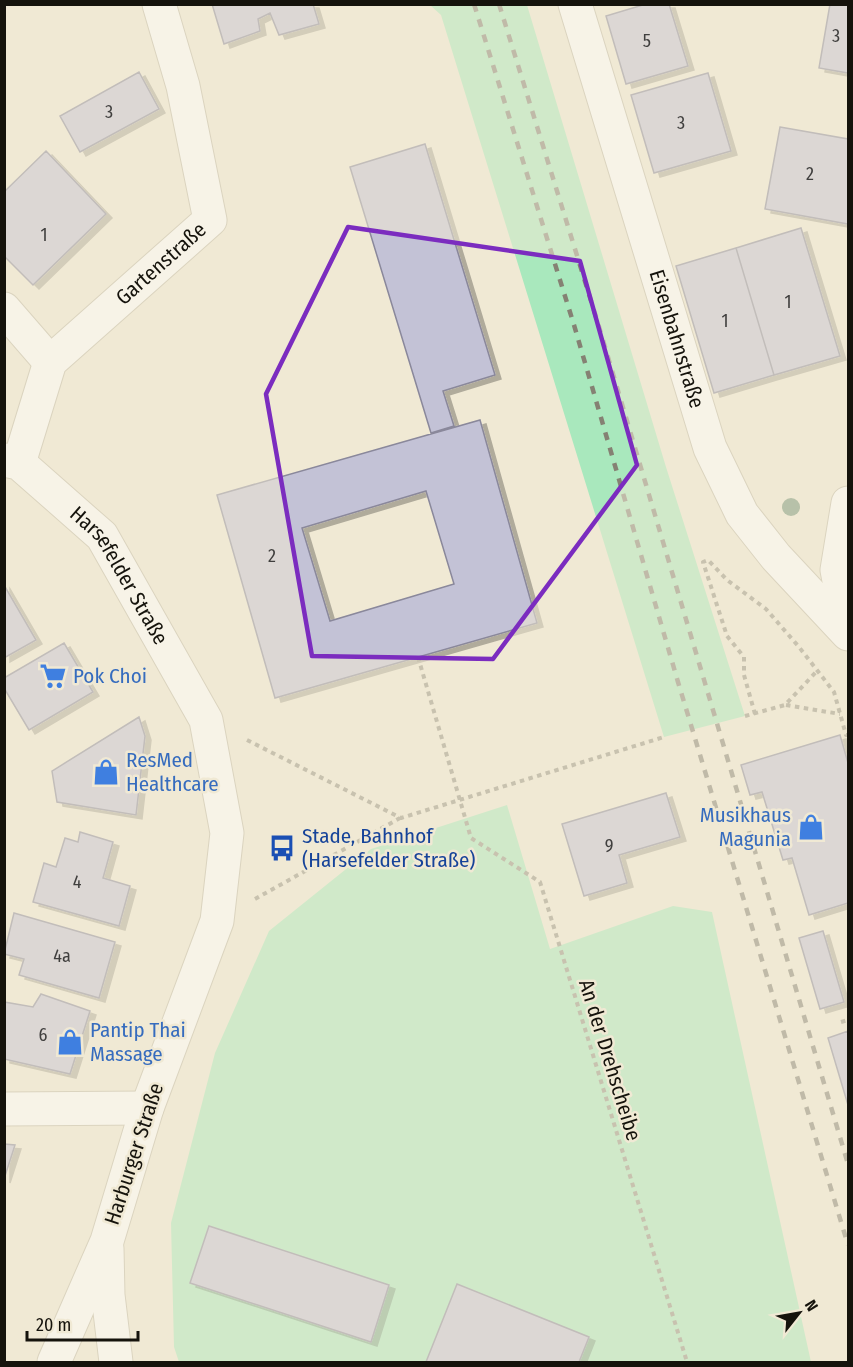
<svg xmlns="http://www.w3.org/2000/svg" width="853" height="1367" font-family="'Fira Sans Condensed',sans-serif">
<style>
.green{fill:#a9e8bd}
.building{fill:#c3c2d6;stroke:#8a889b;stroke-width:1.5;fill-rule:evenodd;filter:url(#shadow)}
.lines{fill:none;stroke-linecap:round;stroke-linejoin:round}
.street-casing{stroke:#c1baa7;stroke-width:35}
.secondary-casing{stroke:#c1baa7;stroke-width:35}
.path{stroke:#979283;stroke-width:4;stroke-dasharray:4.5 4.5;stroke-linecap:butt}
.street{stroke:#fff;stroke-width:33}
.secondary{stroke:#fff;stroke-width:33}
.rail{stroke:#858173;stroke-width:4.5;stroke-dasharray:8 8;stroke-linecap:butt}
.tree{fill:#729075}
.marked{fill:none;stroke:#7b2cbf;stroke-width:4.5;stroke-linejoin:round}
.labels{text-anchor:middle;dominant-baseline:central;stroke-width:5;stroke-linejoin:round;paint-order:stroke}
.number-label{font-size:18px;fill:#403f3e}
.street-label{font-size:21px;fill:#15130c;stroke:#f0e9d4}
.shop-label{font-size:21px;fill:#366cbe;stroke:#f0e9d4;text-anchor:start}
.transit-label{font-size:21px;fill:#164399;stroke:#f0e9d4;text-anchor:start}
</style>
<defs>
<filter id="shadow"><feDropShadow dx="6" dy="4" stdDeviation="0" flood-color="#0004"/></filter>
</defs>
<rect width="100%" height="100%" fill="#f0e9d4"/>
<!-- green -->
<path class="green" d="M 430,5 L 527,5 L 666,467 L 745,716 L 664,737 L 441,15 Z
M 507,805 L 550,949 L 673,906 L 712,912 L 811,1362 L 179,1362 L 174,1347 L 171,1223 L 215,1053 L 269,931 L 371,849 Z"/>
<!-- building -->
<path class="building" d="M 212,4 L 313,4 L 319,24 L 279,35 L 270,13 L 258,19 L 260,31 L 224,44 Z
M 646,4 L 669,4 L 688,66 L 626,84 L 606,16 Z
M 830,4 L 848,4 L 848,73 L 819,68 Z
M 139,72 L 159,109 L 80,152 L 60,116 Z
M 708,73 L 731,151 L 654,173 L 631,95 Z
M 780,127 L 848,139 L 848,224 L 765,209 Z
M 425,144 L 495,375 L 443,391 L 454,426 L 431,433 L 350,167 Z
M 46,151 L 106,214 L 33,285 L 4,256 L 4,192 Z
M 801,228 L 840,356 L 774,375 L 736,248 Z
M 736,248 L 774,375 L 714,393 L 676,266 Z
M 480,420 L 537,623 L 275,698 L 217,495 ZM 426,491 L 454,584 L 330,621 L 302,528 Z
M 4,585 L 36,640 L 4,658 Z
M 64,643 L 93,692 L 29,730 L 4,688 L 4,678 Z
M 139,717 L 145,736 L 136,815 L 57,802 L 52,771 Z
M 840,735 L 848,763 L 848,903 L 809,915 L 792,858 L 783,860 L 762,792 L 750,795 L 741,765 Z
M 666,793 L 680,837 L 619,855 L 627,883 L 584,896 L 562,824 Z
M 80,832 L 113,842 L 103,878 L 130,886 L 119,926 L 33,902 L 44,863 L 56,867 L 65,838 L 78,842 Z
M 14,913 L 115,942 L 99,998 L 19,975 L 24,959 L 4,954 Z
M 823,931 L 844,1002 L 820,1009 L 799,938 Z
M 41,994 L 90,1011 L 70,1074 L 4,1059 L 4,1002 L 33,1007 Z
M 848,1031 L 848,1105 L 828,1038 Z
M 4,1144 L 15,1145 L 4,1179 Z
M 209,1226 L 389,1285 L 371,1342 L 190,1283 Z
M 457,1284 L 589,1337 L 579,1362 L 426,1362 Z"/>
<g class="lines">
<!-- street casing -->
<g class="street-casing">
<g id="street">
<path id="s1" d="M 575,4 L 710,448 L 742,514 L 776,557 L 848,634"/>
<path d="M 4,309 L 50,362"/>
<path id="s2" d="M 19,463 L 50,362 L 210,220 L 183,86 L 159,4"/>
<path d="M 848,503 L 837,570 L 848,628"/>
<path d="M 4,1109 L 147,1108"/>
</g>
</g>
<!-- secondary casing -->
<g class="secondary-casing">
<g id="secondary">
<path id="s3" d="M 4,460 L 19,463 L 102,536 L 206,720 L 227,833 L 217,921 L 147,1108 L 107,1241 L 54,1362"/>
<path d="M 107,1248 L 108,1295 L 116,1362"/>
</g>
</g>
<!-- path -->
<path class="path" d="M 418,657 L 471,838 L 540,882 L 687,1362
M 786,705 L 840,714
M 755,714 L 744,675 L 744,657 L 727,636 L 703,562 L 708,560 L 727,580 L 766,609 L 799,647 L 834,692 L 846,735 L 848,735
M 745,716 L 785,705 L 817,671
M 247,740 L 401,818 L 664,737
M 255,899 L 400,818
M 841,1022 L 848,1020"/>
<!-- street -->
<use href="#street" class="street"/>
<!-- secondary -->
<use href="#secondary" class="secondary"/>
<!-- rail -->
<path class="rail" d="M 474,4 L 574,325 L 678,682 L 848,1245
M 499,4 L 597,320 L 848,1164"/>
</g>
<!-- trees -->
<circle class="tree" cx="791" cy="507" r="9"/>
<!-- marked area -->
<path d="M0 0H853V1367H0ZM 348,227 L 580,261 L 637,465 L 493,659 L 312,656 L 266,394 Z" fill="#f0e9d4" fill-opacity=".55" fill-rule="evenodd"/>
<path class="marked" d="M 348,227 L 580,261 L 637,465 L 493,659 L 312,656 L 266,394 Z"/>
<!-- icons -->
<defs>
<g id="supermarket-bare" transform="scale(2.07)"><path d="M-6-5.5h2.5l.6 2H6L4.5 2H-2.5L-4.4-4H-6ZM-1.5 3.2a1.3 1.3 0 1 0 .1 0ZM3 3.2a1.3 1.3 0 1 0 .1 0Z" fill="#3f7fe0" stroke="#f0e9d4" stroke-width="2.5" paint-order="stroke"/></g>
<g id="shop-bare" transform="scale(2.07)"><path d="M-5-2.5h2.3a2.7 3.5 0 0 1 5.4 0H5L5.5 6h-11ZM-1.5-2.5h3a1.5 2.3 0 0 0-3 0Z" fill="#3f7fe0" stroke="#f0e9d4" stroke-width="2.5" paint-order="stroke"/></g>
<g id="bus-bare" transform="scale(2.07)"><path d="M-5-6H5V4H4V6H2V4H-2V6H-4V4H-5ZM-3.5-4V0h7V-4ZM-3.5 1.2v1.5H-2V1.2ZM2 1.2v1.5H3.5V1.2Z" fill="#1a4fb4" stroke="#f0e9d4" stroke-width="2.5" paint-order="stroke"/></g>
</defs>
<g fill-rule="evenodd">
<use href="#supermarket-bare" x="53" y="676"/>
<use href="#shop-bare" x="106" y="772"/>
<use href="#shop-bare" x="811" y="827"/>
<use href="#bus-bare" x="282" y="848"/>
<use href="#shop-bare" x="70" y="1042"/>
</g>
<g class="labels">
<!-- number labels -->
<g class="number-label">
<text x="836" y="36">3</text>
<text x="647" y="41">5</text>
<text x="109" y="112">3</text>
<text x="681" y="123">3</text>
<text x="810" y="174">2</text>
<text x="44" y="235">1</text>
<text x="788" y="302">1</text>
<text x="725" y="321">1</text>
<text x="272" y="556">2</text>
<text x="609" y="846">9</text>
<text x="77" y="882">4</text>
<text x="62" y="956">4a</text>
<text x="43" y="1035">6</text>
</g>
<!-- street labels -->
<g class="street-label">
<text stroke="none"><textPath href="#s2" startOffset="254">Gartenstraße</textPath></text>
<text stroke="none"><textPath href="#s1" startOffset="350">Eisenbahnstraße</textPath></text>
<text stroke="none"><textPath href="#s3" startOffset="168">Harsefelder Straße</textPath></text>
<text transform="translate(610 1060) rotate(73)">An der Drehscheibe</text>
<text transform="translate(134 1154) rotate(-72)">Harburger Straße</text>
</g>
<!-- shop labels -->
<g class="shop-label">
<text x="73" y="676">Pok Choi</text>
<text x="126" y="760">ResMed<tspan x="126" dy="24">Healthcare</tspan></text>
<text x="791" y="815" text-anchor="end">Musikhaus<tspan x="791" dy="24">Magunia</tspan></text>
<text x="90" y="1030">Pantip Thai<tspan x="90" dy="24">Massage</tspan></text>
</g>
<!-- transit labels -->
<g class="transit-label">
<text x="302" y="836">Stade, Bahnhof<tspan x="302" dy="24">(Harsefelder Straße)</tspan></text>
</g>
</g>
<!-- border -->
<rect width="853" height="1367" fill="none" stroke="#15130c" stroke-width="12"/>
<!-- north arrow -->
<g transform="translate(799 1313) rotate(59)" stroke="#f0e9d4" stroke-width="4.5" paint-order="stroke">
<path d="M0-4.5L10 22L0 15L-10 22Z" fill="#15130c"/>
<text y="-9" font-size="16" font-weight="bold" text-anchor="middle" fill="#15130c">N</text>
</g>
<!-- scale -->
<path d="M27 1331v9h111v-9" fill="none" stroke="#15130c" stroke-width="3"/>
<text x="36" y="1331" font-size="18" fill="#15130c" stroke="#f0e9d4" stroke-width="4.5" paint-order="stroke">20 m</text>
</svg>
